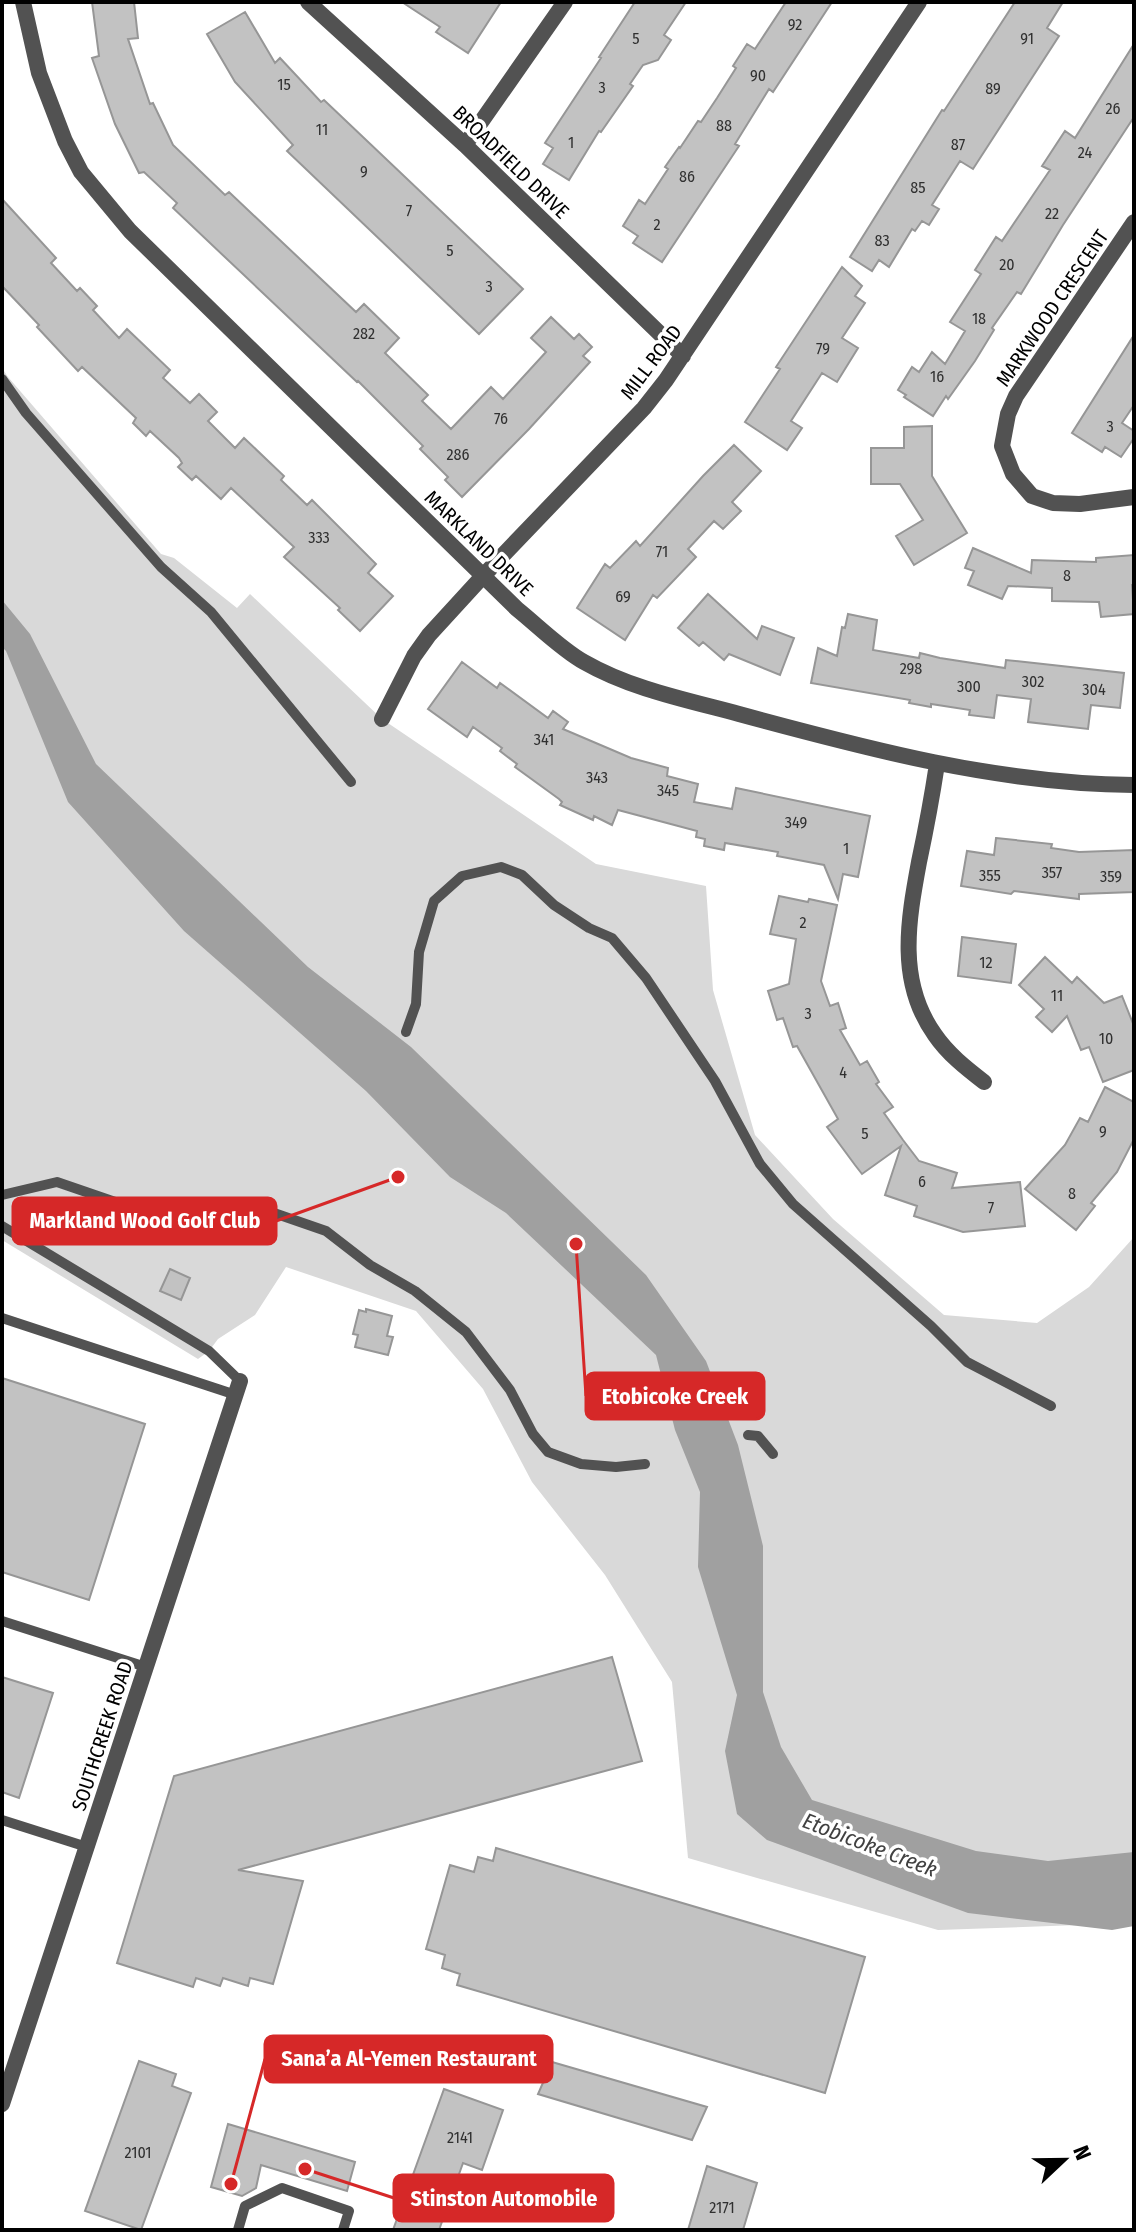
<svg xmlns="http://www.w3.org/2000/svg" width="1136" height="2232" font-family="'Fira Sans Condensed',sans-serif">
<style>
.green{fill:#d9d9d9}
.water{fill:#a0a0a0}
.building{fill:#c2c2c2;stroke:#969696;stroke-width:2}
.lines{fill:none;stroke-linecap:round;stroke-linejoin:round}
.service{stroke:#525252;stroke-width:10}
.minor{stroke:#525252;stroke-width:16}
.labels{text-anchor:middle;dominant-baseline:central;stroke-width:7;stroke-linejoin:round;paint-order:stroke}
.number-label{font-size:16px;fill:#303030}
.street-label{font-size:20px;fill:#000;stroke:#fff}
.water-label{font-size:22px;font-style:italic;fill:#414141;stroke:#fff}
.leader{fill:none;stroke:#d62828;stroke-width:3}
.callout-dot{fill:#d62828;stroke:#fff;stroke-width:3}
.callout{fill:#d62828;stroke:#d62828;stroke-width:3}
.callout-label{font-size:22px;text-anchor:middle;font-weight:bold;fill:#fff}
</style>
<rect width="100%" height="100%" fill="#fff"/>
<!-- green -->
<path class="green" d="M 2,368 L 8,377 L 161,554 L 174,558 L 237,608 L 250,594 L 382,719 L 596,864 L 706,886 L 713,990 L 755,1135 L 833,1219 L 944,1315 L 1037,1323 L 1089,1287 L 1134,1237 L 1134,1923 L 938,1930 L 688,1858 L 672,1682 L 605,1575 L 532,1482 L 483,1389 L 416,1311 L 286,1267 L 255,1315 L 218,1339 L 209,1351 L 198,1359 L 2,1240 Z"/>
<!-- water -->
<path class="water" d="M 2,600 L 30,634 L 96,764 L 308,967 L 411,1047 L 646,1275 L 706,1361 L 738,1445 L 763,1546 L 763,1692 L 781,1747 L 812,1800 L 976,1851 L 1048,1861 L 1134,1852 L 1134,1926 L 1112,1930 L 968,1913 L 767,1840 L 737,1814 L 725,1751 L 737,1695 L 698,1567 L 700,1492 L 675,1430 L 656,1355 L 506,1213 L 450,1177 L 366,1091 L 184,931 L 68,802 L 6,651 L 2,647 Z"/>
<!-- building -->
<path class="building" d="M 92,2 L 134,2 L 138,38 L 128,39 L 150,104 L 153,103 L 173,145 L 225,195 L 229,192 L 356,312 L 364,304 L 399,338 L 385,353 L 428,395 L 422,401 L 451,429 L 491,387 L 503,399 L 546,352 L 531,338 L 551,317 L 574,339 L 579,334 L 592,347 L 583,356 L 590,362 L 529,429 L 462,497 L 445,480 L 448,477 L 420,449 L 423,446 L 358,381 L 357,382 L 173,208 L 177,203 L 144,172 L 139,173 L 115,124 L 92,58 L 99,56 Z
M 402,2 L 501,2 L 468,53 L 436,32 L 440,27 Z
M 635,2 L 686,2 L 664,35 L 671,40 L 658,60 L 643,65 L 630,84 L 633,86 L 601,132 L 599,131 L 569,180 L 543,164 L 553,148 L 545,143 L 601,58 L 599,57 Z
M 786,2 L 832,2 L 773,92 L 769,89 L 735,144 L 739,146 L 662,262 L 633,243 L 638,236 L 623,226 L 639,200 L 645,204 L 668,169 L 665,167 L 679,147 L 680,148 L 698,121 L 701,122 L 717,98 L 736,68 L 733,66 L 747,44 L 755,49 Z
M 1015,2 L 1063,2 L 1047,28 L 1059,36 L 973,169 L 960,161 L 932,205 L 939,209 L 929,225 L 922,221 L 915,231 L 912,229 L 889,267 L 879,260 L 872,271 L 850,257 L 942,110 L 944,111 Z
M 245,12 L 275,63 L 280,58 L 321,102 L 324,100 L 523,289 L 479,334 L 287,151 L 293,145 L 235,82 L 207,34 Z
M 1134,44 L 1134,117 L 1063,225 L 1021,294 L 1017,292 L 992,328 L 994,330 L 975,361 L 948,399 L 946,396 L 933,416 L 904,397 L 906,395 L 898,390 L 912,367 L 919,372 L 932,352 L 945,364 L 965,331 L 950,322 L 981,274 L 975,270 L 996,237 L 1002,241 L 1050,170 L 1042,166 L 1065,131 L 1075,138 Z
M 2,199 L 56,258 L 51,263 L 77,291 L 80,288 L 97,306 L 93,310 L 119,338 L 127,329 L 170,370 L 163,378 L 190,403 L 199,394 L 217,412 L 208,421 L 235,448 L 244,438 L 284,476 L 281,480 L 307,505 L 312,500 L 376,564 L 368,573 L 393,596 L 360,631 L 338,610 L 340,608 L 284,557 L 294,547 L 231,488 L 221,499 L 196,476 L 192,480 L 178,467 L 182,463 L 179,458 L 150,431 L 146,436 L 133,423 L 136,418 L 82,367 L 78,371 L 37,327 L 39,325 L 2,286 Z
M 842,267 L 862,286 L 855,296 L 865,303 L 842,338 L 858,348 L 837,382 L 822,373 L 791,421 L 802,428 L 787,450 L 745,422 L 780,369 L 776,367 Z
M 1134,335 L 1134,405 L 1122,423 L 1134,431 L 1134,438 L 1121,457 L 1105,447 L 1102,452 L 1072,433 Z
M 932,426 L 932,476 L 967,533 L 914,565 L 896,536 L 923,520 L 900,484 L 871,484 L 871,448 L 904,448 L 904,427 Z
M 734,445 L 761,471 L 732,502 L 741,511 L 723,529 L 714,521 L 688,549 L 696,557 L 657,598 L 653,595 L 625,640 L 577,608 L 605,564 L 610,568 L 636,541 L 640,546 L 703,476 Z
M 973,548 L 1031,573 L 1032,560 L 1096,562 L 1096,558 L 1134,555 L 1134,585 L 1132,585 L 1134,614 L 1101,617 L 1099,602 L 1052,601 L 1052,588 L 1008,586 L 1002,599 L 968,585 L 974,571 L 965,568 Z
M 708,594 L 757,639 L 762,626 L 794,638 L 780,675 L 729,654 L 724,660 L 703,642 L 699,646 L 678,628 Z
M 848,614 L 877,620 L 873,650 L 919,658 L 920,653 L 940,658 L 1005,668 L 1006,660 L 1124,673 L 1120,708 L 1091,705 L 1088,729 L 1028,722 L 1031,699 L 997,695 L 994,718 L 969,715 L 970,710 L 931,704 L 931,707 L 909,703 L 910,700 L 811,683 L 818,648 L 837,656 L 842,627 L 845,628 Z
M 462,662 L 497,688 L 500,683 L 548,718 L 553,711 L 568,722 L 563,729 L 631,758 L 668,768 L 667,776 L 698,784 L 694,802 L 732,809 L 736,788 L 870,816 L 858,877 L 843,874 L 838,899 L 824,865 L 777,856 L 778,852 L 725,843 L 724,850 L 704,846 L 705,839 L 696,837 L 697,831 L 618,810 L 612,825 L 594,816 L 593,820 L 560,805 L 562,802 L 559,799 L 515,767 L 517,764 L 500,751 L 502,748 L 473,727 L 467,737 L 428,709 Z
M 996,838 L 1052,844 L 1051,848 L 1079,852 L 1134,850 L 1134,892 L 1079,894 L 1079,899 L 1014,891 L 1011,894 L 961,886 L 967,851 L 994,855 Z
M 779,896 L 808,902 L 809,899 L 837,905 L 821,981 L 830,1006 L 838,1003 L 846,1028 L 840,1030 L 860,1065 L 867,1061 L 879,1082 L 876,1084 L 893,1107 L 884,1113 L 903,1140 L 919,1161 L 957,1173 L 952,1188 L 1020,1182 L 1025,1226 L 963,1232 L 914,1216 L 917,1206 L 885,1195 L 901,1146 L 862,1174 L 855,1165 L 827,1127 L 838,1119 L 797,1046 L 793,1047 L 783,1018 L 777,1020 L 768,991 L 789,984 L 796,939 L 770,934 Z
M 962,937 L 1016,944 L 1011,983 L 958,976 Z
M 1045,957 L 1072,983 L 1077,977 L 1104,1003 L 1122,996 L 1134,1026 L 1134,1070 L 1103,1082 L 1089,1047 L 1081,1050 L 1067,1016 L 1052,1032 L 1036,1017 L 1044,1009 L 1019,985 Z
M 1105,1087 L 1134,1102 L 1134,1139 L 1117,1172 L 1091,1203 L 1095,1206 L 1076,1230 L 1025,1189 L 1065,1145 L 1080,1118 L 1088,1122 Z
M 170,1269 L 190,1278 L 181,1300 L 160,1291 Z
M 366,1309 L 392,1316 L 387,1336 L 393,1337 L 388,1355 L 355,1347 L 358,1335 L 353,1334 L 359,1310 L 366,1312 Z
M 2,1378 L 145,1424 L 89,1600 L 2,1572 Z
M 612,1657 L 642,1761 L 238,1870 L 303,1881 L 273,1984 L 250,1978 L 248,1986 L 223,1978 L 220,1986 L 196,1978 L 193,1987 L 117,1963 L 174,1776 Z
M 2,1677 L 53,1693 L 19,1798 L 2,1792 Z
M 496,1848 L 865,1957 L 825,2093 L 457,1985 L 460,1974 L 442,1968 L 445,1955 L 426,1949 L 450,1865 L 474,1872 L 478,1857 L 493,1861 Z
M 139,2061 L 176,2074 L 172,2086 L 191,2093 L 141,2230 L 85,2211 Z
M 552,2062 L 707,2107 L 692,2140 L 538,2094 Z
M 444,2089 L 503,2110 L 482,2170 L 463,2163 L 439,2230 L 393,2230 Z
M 228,2124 L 355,2162 L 347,2191 L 261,2165 L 256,2188 L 242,2196 L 211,2187 Z
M 707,2166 L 757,2183 L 743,2230 L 688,2230 Z"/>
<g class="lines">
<!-- service -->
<path class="service" d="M 2,379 L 26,413 L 161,567 L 211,612 L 351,782
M 406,1032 L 416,1004 L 419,952 L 434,901 L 462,876 L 501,867 L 522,875 L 554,905 L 589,928 L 612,938 L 646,978 L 715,1081 L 760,1164 L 793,1204 L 931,1326 L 967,1362 L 1051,1406
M 2,1195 L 57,1182 L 124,1205 L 196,1202 L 223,1212 L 266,1216 L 274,1213 L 326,1231 L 370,1265 L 415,1291 L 466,1332 L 510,1390 L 533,1434 L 548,1452 L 581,1464 L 616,1467 L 645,1464
M 2,1226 L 209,1351 L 240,1381
M 2,1318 L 236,1395
M 748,1435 L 758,1436 L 773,1454
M 2,1621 L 146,1667
M 2,1820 L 87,1847
M 238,2230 L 245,2206 L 282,2188 L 349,2211 L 343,2230"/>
<!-- minor -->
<path class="minor" d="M 23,2 L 39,73 L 65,141 L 81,172 L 130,231 L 517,609 C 537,625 562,650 584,662 C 631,689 687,700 739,714 C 868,749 999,784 1134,785
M 308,2 L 465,145 L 683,356
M 465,145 L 565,2
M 1134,222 L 1016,396 L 1008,414 L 1002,446 L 1013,474 L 1032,496 L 1053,503 L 1080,504 L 1134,497
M 382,719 L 414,656 L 429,635 L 483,576 L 644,408 L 666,380 L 919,2
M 937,764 C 932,797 926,829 919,862 C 908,921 897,982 935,1035 C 948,1054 966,1068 984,1082
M 2,2104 L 240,1381"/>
</g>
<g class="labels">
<!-- number labels -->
<g class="number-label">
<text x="795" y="24">92</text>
<text x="636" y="38">5</text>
<text x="1027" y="38">91</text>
<text x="758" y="75">90</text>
<text x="284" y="84">15</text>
<text x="602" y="87">3</text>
<text x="993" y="88">89</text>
<text x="1113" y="108">26</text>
<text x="724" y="125">88</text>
<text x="322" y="129">11</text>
<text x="571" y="142">1</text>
<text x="958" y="144">87</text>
<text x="1085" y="152">24</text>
<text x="364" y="171">9</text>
<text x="687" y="176">86</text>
<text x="918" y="187">85</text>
<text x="409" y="210">7</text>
<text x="1052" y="213">22</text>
<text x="657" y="224">2</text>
<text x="882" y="240">83</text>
<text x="450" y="250">5</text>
<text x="1007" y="264">20</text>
<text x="489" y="286">3</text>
<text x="979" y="318">18</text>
<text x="364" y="333">282</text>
<text x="823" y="348">79</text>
<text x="937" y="376">16</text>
<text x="501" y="418">76</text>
<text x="1110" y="426">3</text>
<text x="458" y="454">286</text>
<text x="319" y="537">333</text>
<text x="662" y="551">71</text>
<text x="1067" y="575">8</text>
<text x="623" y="596">69</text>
<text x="911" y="668">298</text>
<text x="1033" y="681">302</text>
<text x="969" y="686">300</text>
<text x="1094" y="689">304</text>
<text x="544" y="739">341</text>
<text x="597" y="777">343</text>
<text x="668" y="790">345</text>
<text x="796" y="822">349</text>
<text x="846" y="848">1</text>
<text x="1052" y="872">357</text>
<text x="990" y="875">355</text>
<text x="1111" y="876">359</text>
<text x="803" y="922">2</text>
<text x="986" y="962">12</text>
<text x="1057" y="995">11</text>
<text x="808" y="1013">3</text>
<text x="1106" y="1038">10</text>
<text x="843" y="1072">4</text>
<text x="1103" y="1131">9</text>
<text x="865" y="1133">5</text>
<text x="922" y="1181">6</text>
<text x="1072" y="1193">8</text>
<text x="991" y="1207">7</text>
<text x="460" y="2137">2141</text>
<text x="138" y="2152">2101</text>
<text x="722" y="2207">2171</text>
</g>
<!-- street labels -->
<g class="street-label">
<text transform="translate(511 162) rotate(44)">BROADFIELD DRIVE</text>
<text transform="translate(1052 308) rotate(-56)">MARKWOOD CRESCENT</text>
<text transform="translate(651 362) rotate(-53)">MILL ROAD</text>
<text transform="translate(479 543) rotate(44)">MARKLAND DRIVE</text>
<text transform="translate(102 1736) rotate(-72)">SOUTHCREEK ROAD</text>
</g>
<!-- water labels -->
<g class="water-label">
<text transform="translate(870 1845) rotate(21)">Etobicoke Creek</text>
</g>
</g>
<!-- callouts -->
<path class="leader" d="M398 1177L276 1221M576 1244L586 1396M231 2184L265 2059M305 2169L394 2198"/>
<g class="callout-dot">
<circle cx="398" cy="1177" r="8"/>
<circle cx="576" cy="1244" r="8"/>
<circle cx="231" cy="2184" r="8"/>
<circle cx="305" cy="2169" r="8"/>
</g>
<g class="callout">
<rect x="13" y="1198" width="263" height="46" rx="8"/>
<rect x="586" y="1373" width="178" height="46" rx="8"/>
<rect x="265" y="2036" width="287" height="46" rx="8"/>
<rect x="394" y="2175" width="219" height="46" rx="8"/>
</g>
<g class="callout-label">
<text x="145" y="1228">Markland Wood Golf Club</text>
<text x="675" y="1404">Etobicoke Creek</text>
<text x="409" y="2066">Sana’a Al-Yemen Restaurant</text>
<text x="504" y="2206">Stinston Automobile</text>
</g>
<!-- border -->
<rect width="1136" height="2232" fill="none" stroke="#000000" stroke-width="8"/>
<!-- north arrow -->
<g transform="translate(1064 2160) rotate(68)" stroke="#ffffff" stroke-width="6" paint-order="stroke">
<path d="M0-6L14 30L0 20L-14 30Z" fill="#000000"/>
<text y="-12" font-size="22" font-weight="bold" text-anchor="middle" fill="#000000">N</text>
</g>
</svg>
